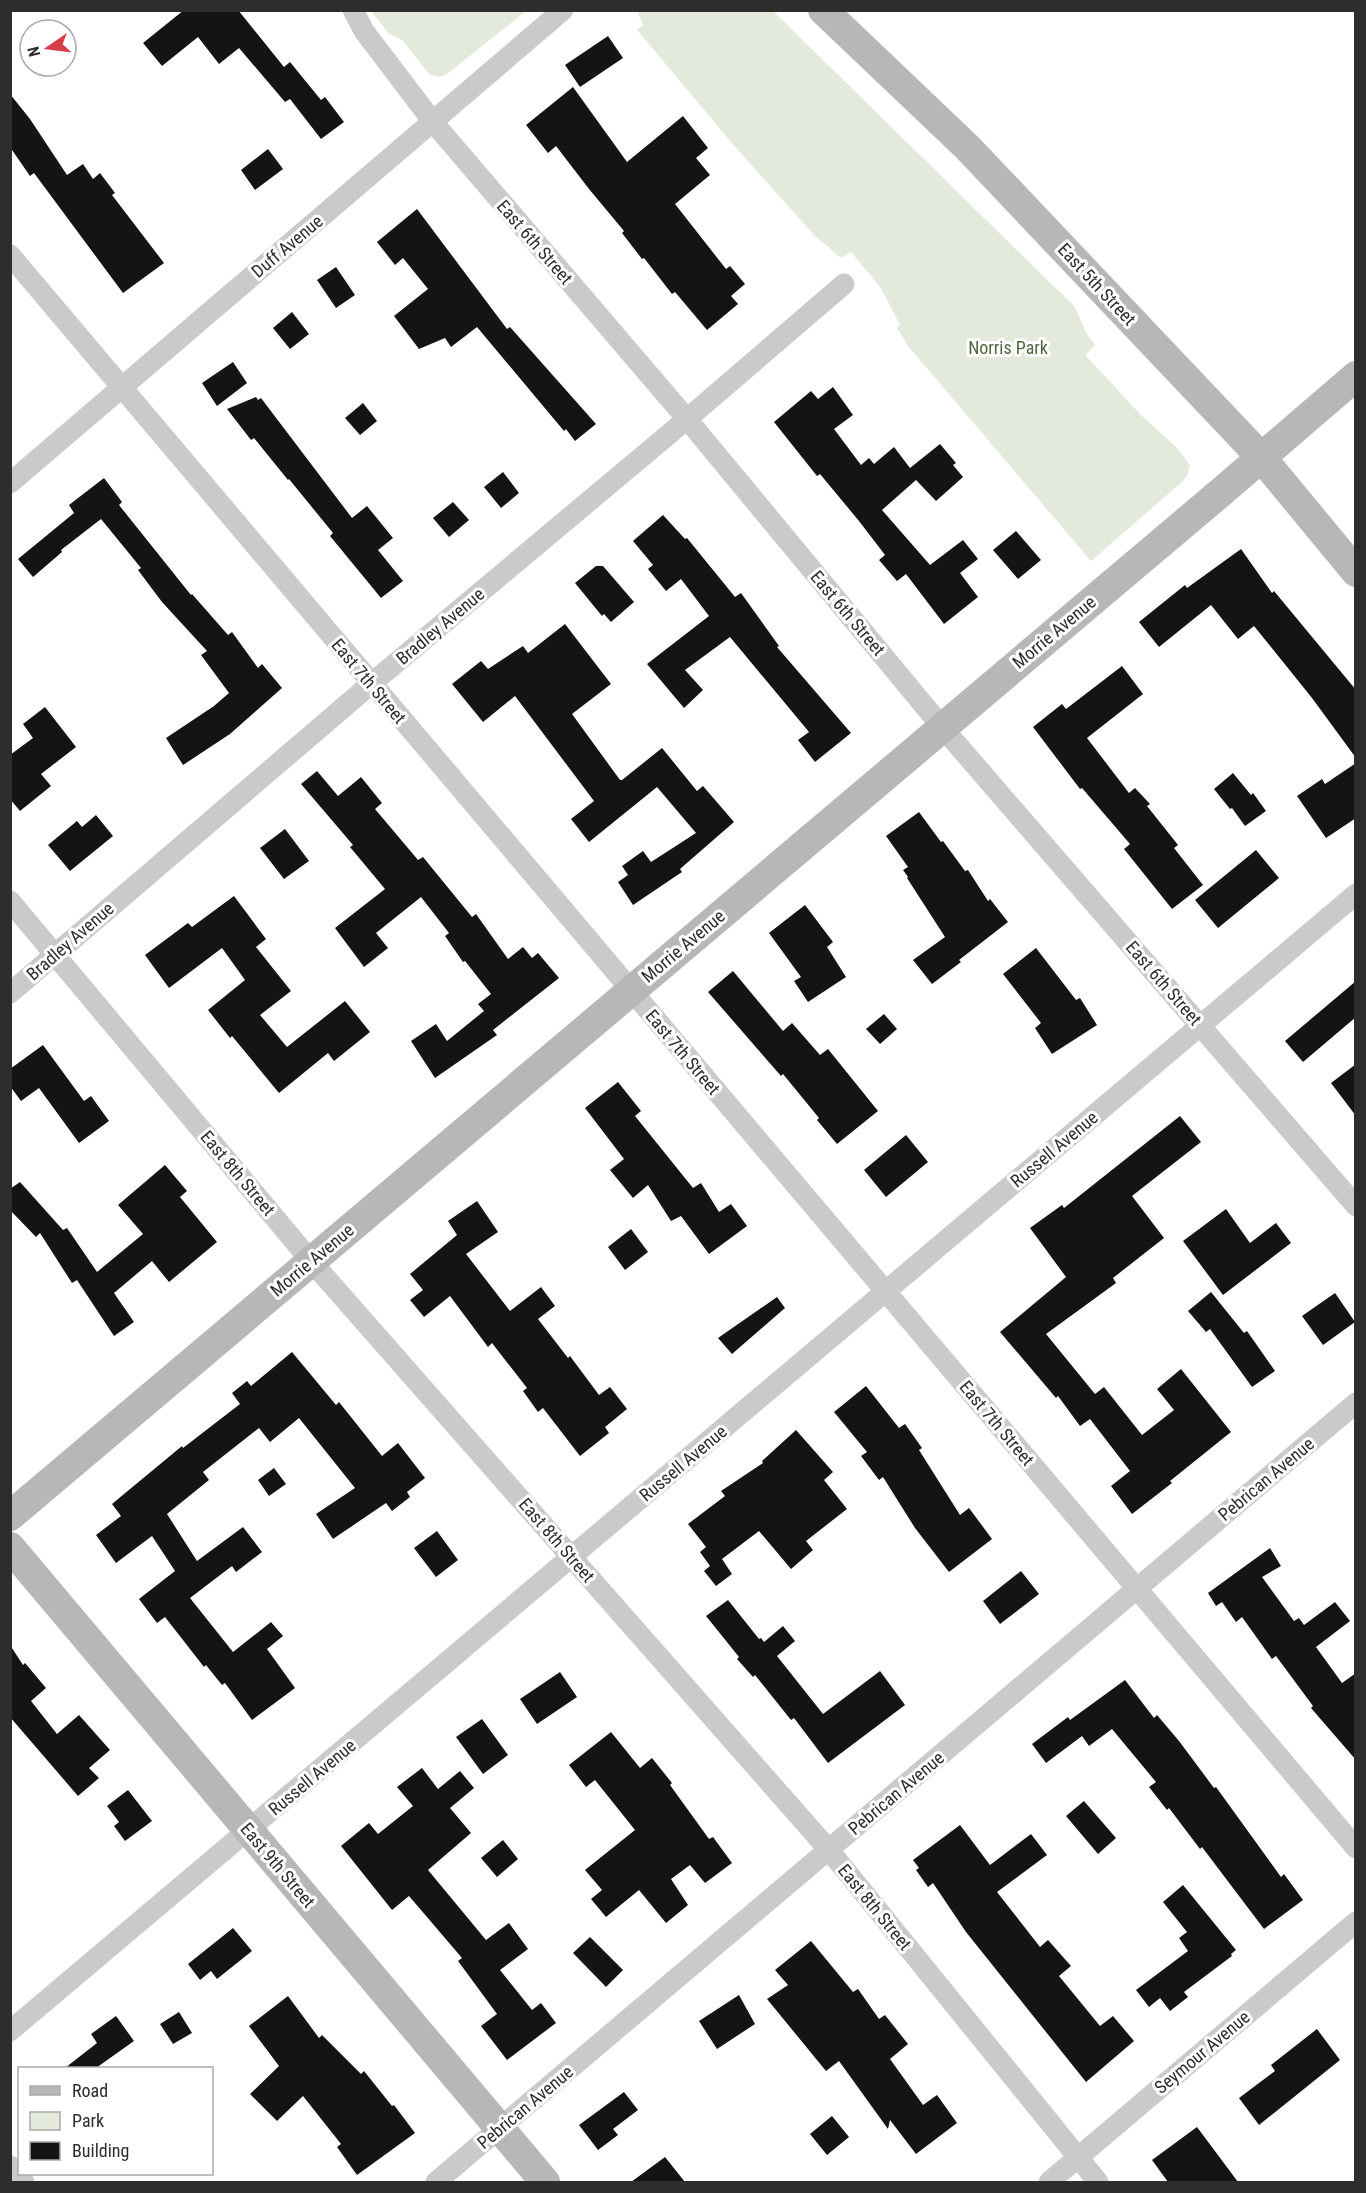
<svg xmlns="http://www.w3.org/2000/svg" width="1366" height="2193" font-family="'Roboto Condensed',sans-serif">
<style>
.green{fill:#e3eadc}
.building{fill:#141414}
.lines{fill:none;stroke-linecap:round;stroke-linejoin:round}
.street{stroke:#cacaca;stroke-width:21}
.secondary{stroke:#b7b7b7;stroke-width:30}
.labels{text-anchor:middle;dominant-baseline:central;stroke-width:6;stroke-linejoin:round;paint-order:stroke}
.street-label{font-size:18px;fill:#2d2d2d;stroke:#fff}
.park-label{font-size:18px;fill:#50653e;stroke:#fff}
</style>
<rect width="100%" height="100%" fill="#fff"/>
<!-- green -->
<path class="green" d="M 371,11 L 526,11 L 447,74 L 439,77 L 430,75 L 402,40 L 389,34 Z
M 637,11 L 773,11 L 1075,307 L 1086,333 L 1095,345 L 1085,355 L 1140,414 L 1175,446 L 1190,465 L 1187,476 L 1182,482 L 1091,561 L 908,346 L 897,328 L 900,325 L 881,288 L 851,252 L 841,258 L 815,236 L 731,142 L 637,30 L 643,25 Z"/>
<!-- building -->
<path class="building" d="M 184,10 L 238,10 L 284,67 L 290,62 L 321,100 L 325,97 L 344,122 L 321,139 L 290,99 L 285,102 L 239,48 L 219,64 L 198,37 L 162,66 L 143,43 Z
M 608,36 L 623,58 L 580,87 L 565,65 Z
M 573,87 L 627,162 L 683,116 L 708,148 L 696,158 L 710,175 L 675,204 L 726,269 L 730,266 L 745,284 L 731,296 L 738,304 L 707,330 L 675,292 L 672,294 L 644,258 L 642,259 L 622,233 L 624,231 L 589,189 L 556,146 L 548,153 L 526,125 Z
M 10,94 L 30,119 L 67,175 L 83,164 L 93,179 L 100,173 L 115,193 L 112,195 L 164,263 L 123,293 L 34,173 L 30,176 L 10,147 Z
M 268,149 L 283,169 L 255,190 L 241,170 Z
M 417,209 L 507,329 L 510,327 L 596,424 L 575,441 L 566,429 L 564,431 L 477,327 L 451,347 L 445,338 L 419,349 L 394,316 L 428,289 L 403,258 L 395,265 L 377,242 Z
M 336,267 L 355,295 L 336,308 L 317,280 Z
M 292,312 L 309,334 L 290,349 L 273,328 Z
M 233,362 L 247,383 L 217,406 L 202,383 Z
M 833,387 L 853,415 L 834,429 L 861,465 L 869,458 L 874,464 L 894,447 L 910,468 L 940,444 L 956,463 L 953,465 L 963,477 L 936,501 L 916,480 L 882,510 L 930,565 L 963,540 L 978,559 L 960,573 L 978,597 L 944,624 L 906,574 L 897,581 L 879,560 L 885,555 L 859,521 L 820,474 L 817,476 L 774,422 L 811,391 L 818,399 Z
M 256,397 L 258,400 L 261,398 L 352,518 L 367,506 L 393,538 L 378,550 L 403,581 L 381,598 L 330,536 L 333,533 L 289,479 L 288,480 L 254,438 L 251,440 L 227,409 Z
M 363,403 L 377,421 L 360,435 L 345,418 Z
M 503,472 L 519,493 L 501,508 L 484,487 Z
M 104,478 L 122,502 L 119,505 L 191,595 L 192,594 L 228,635 L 232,632 L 258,668 L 262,664 L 282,688 L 230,734 L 183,765 L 166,738 L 214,706 L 229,693 L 201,655 L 207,651 L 162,602 L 138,570 L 141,568 L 101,519 L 61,550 L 62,552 L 33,577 L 18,559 L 74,513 L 69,505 Z
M 453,502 L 469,520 L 449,537 L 433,518 Z
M 663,515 L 685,539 L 687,538 L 735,597 L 741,593 L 779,646 L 777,647 L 851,733 L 815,762 L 798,740 L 809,732 L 730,637 L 685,670 L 703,690 L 684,708 L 647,664 L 709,616 L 681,579 L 666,591 L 648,569 L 653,565 L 633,541 Z
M 1016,531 L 1041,560 L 1018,579 L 993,550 Z
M 1241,549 L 1272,593 L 1274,591 L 1356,690 L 1356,758 L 1312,698 L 1254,626 L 1238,639 L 1211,605 L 1159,647 L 1139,622 L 1185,585 L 1187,588 Z
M 596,566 L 603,566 L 634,602 L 611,622 L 604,614 L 602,616 L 575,583 Z
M 565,624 L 611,684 L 572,714 L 620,780 L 622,780 L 662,748 L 697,791 L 703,786 L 734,822 L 680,869 L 682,872 L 633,905 L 618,882 L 628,875 L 622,866 L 643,851 L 651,862 L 696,833 L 657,787 L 589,842 L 571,819 L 594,801 L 515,696 L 483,722 L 452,684 L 481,661 L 488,669 L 523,646 L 528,653 Z
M 1122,666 L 1143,694 L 1087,738 L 1129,793 L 1135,788 L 1150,804 L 1147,806 L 1178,845 L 1174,848 L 1203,885 L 1172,909 L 1124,849 L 1130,844 L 1082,788 L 1080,789 L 1033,727 L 1062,704 L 1066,709 Z
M 45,707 L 76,747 L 41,774 L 51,786 L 20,811 L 10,799 L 10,755 L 33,738 L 23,724 Z
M 1356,763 L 1356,818 L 1326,838 L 1297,796 L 1322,779 L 1325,784 Z
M 317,771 L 338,796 L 361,777 L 382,803 L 375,809 L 418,860 L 423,857 L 472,917 L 476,914 L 508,959 L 523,947 L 532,958 L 538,953 L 559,978 L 493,1030 L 497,1035 L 435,1078 L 411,1041 L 436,1024 L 447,1041 L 484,1011 L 478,1004 L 491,994 L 465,961 L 463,962 L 445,936 L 449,933 L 421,897 L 376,933 L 388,948 L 364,967 L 335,928 L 385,889 L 350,847 L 353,845 L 301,784 Z
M 1233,773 L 1251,795 L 1253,793 L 1266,811 L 1245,826 L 1232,808 L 1230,809 L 1214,789 Z
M 919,812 L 941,842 L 943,841 L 965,871 L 968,870 L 988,901 L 990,899 L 1008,922 L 959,960 L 961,962 L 932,984 L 913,960 L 945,937 L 907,878 L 908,877 L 903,870 L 908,867 L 886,836 Z
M 96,815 L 113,836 L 70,871 L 48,845 L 77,821 L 82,827 Z
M 285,829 L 309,861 L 284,879 L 260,848 Z
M 1256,850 L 1279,878 L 1218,928 L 1195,900 Z
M 234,896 L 266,939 L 256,947 L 291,991 L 260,1015 L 287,1047 L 345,1001 L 370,1032 L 334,1061 L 328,1053 L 279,1093 L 232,1036 L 230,1038 L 208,1010 L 245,980 L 222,948 L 169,988 L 145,955 L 188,923 L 192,927 Z
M 805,905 L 833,942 L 827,947 L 846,977 L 808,1002 L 794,981 L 801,977 L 769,933 Z
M 1036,948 L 1076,1000 L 1080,998 L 1097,1025 L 1052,1054 L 1035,1028 L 1041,1023 L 1003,974 Z
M 733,971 L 783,1031 L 792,1023 L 820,1055 L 828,1049 L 878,1111 L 837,1144 L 817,1120 L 819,1118 L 783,1074 L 781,1076 L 708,992 Z
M 1356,981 L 1356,1017 L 1303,1062 L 1285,1041 Z
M 884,1014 L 897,1029 L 880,1044 L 866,1029 Z
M 43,1045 L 84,1101 L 91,1096 L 109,1121 L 79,1143 L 39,1088 L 21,1101 L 10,1086 L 10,1069 Z
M 1356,1064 L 1356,1116 L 1331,1083 Z
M 618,1082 L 641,1111 L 635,1116 L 693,1188 L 701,1183 L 719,1212 L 731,1204 L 747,1226 L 709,1254 L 681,1216 L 671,1221 L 648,1185 L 633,1198 L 610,1170 L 624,1159 L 585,1108 Z
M 1180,1116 L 1201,1142 L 1132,1196 L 1164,1238 L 1113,1278 L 1116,1283 L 1046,1334 L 1095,1394 L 1104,1387 L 1142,1435 L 1174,1410 L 1157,1389 L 1181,1369 L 1231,1432 L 1170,1481 L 1172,1483 L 1132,1514 L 1111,1486 L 1130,1471 L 1090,1419 L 1080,1426 L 1058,1396 L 1056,1398 L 1000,1332 L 1066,1277 L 1030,1228 L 1062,1205 L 1064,1208 Z
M 906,1135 L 928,1162 L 886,1197 L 864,1170 Z
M 165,1165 L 187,1191 L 180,1197 L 217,1242 L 169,1282 L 152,1261 L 114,1293 L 134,1322 L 114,1336 L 77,1280 L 72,1283 L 40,1233 L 36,1237 L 10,1210 L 12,1192 L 10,1189 L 20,1182 L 63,1230 L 67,1228 L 97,1272 L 143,1234 L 118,1205 Z
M 477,1201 L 498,1232 L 466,1254 L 510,1311 L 541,1287 L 555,1306 L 538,1319 L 568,1358 L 570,1356 L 599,1395 L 610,1387 L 627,1409 L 605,1427 L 609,1433 L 580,1456 L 543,1408 L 538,1412 L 523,1391 L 527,1388 L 492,1343 L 488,1347 L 450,1296 L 424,1317 L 410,1300 L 423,1290 L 410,1274 L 457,1235 L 448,1221 Z
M 1226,1209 L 1250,1243 L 1276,1223 L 1291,1243 L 1223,1295 L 1183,1241 Z
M 631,1229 L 648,1252 L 625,1270 L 608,1247 Z
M 1211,1292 L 1244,1333 L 1247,1331 L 1275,1371 L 1252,1387 L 1210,1329 L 1206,1332 L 1188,1311 Z
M 1335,1293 L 1355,1322 L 1323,1345 L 1302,1316 Z
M 777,1297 L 785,1308 L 732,1354 L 718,1338 Z
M 292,1352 L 336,1405 L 339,1402 L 382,1456 L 398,1443 L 425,1478 L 407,1492 L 410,1497 L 392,1511 L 386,1503 L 333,1539 L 316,1514 L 355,1488 L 299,1418 L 270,1442 L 259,1428 L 203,1472 L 209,1480 L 167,1514 L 197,1561 L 243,1527 L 262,1552 L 236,1572 L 232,1566 L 190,1598 L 233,1652 L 271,1622 L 283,1636 L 267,1649 L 295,1688 L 252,1720 L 225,1683 L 222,1685 L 206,1665 L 204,1667 L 165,1617 L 157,1623 L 139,1599 L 175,1571 L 152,1536 L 116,1563 L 96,1535 L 121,1516 L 112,1504 L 182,1446 L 183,1448 L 240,1404 L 232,1393 L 247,1381 L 251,1386 Z
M 866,1386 L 899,1428 L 905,1424 L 922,1448 L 919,1450 L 960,1515 L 969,1508 L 992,1539 L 949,1572 L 915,1528 L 883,1477 L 879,1480 L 861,1456 L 867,1452 L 834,1412 Z
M 796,1430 L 833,1472 L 824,1480 L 847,1509 L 806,1541 L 813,1550 L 791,1569 L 759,1531 L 722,1559 L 732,1574 L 716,1586 L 704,1571 L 710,1566 L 700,1552 L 706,1547 L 688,1524 L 725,1496 L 721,1491 L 763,1463 L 762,1461 Z
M 274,1468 L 286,1484 L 269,1496 L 258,1480 Z
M 437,1531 L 458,1560 L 436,1577 L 414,1548 Z
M 1270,1548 L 1281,1566 L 1262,1577 L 1294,1621 L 1299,1618 L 1304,1625 L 1335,1602 L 1350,1621 L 1316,1647 L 1342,1683 L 1356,1673 L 1356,1760 L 1311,1708 L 1313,1706 L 1276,1656 L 1272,1659 L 1242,1617 L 1236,1622 L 1222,1602 L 1216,1606 L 1208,1593 Z
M 1021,1571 L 1039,1594 L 1000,1624 L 983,1601 Z
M 728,1600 L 759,1639 L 761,1638 L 764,1642 L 783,1626 L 795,1641 L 777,1656 L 823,1714 L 880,1671 L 905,1705 L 828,1763 L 794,1718 L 791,1720 L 755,1675 L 753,1677 L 737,1659 L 739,1657 L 706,1616 Z
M 10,1645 L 23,1665 L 25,1663 L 46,1688 L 31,1701 L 57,1734 L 79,1715 L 110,1750 L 89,1768 L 99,1778 L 78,1796 L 10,1717 Z
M 560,1672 L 577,1697 L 537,1724 L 520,1699 Z
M 1125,1680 L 1154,1718 L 1157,1715 L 1179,1741 L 1214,1788 L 1216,1787 L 1281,1877 L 1284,1874 L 1303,1900 L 1264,1929 L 1202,1847 L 1200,1849 L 1169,1808 L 1167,1810 L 1149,1787 L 1156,1782 L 1112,1729 L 1089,1746 L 1082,1736 L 1046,1763 L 1032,1744 L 1068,1717 L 1070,1720 Z
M 482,1719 L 508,1755 L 483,1774 L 456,1737 Z
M 611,1732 L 640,1768 L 652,1758 L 672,1783 L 670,1785 L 709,1839 L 713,1837 L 732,1863 L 705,1883 L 690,1865 L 671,1879 L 688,1905 L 666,1923 L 639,1890 L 606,1917 L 591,1899 L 602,1890 L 585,1870 L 635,1830 L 595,1780 L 586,1787 L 569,1765 Z
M 422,1768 L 438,1789 L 460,1771 L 474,1788 L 450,1808 L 471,1833 L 428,1870 L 486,1940 L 509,1923 L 528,1949 L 500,1970 L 532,2010 L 541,2003 L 556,2023 L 507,2060 L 481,2026 L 497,2014 L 458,1961 L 462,1958 L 409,1896 L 392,1910 L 341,1846 L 369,1823 L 378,1834 L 413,1806 L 397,1787 Z
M 128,1790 L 152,1821 L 125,1841 L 114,1826 L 119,1822 L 107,1806 Z
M 1084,1801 L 1116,1838 L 1098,1854 L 1066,1816 Z
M 960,1825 L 990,1865 L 1031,1834 L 1047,1855 L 997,1892 L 1040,1947 L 1048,1940 L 1071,1966 L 1059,1976 L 1100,2026 L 1113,2016 L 1134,2041 L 1086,2082 L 966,1932 L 933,1883 L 928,1887 L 916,1870 L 919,1868 L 913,1860 Z
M 503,1840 L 518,1859 L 497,1877 L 481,1858 Z
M 1183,1885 L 1236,1950 L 1231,1954 L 1232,1956 L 1184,1992 L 1188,1997 L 1170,2011 L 1160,1998 L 1149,2007 L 1136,1990 L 1188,1951 L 1179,1938 L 1187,1932 L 1163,1902 Z
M 233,1928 L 252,1951 L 217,1979 L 211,1971 L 200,1980 L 188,1964 Z
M 590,1937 L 623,1970 L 606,1987 L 573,1953 Z
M 811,1941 L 853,1992 L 858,1989 L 879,2019 L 885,2015 L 908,2044 L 890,2059 L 923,2105 L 937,2095 L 957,2123 L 916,2154 L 890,2120 L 888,2129 L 839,2061 L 826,2071 L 767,1999 L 788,1985 L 775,1970 Z
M 739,1995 L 755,2024 L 717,2049 L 699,2021 Z
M 288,1996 L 319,2038 L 322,2035 L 361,2074 L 364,2071 L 392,2106 L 394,2105 L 415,2133 L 357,2175 L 337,2147 L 341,2144 L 303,2096 L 277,2121 L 250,2094 L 279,2066 L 249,2026 Z
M 179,2012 L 192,2033 L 173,2044 L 160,2024 Z
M 116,2016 L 134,2041 L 96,2068 L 65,2068 L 97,2043 L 91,2034 Z
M 1317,2029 L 1340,2060 L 1259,2125 L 1239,2098 L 1275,2071 L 1271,2065 Z
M 624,2092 L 638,2110 L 613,2129 L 618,2135 L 598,2150 L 579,2125 Z
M 832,2116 L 849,2137 L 827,2155 L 810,2134 Z
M 1197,2127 L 1238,2182 L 1168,2182 L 1152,2160 Z
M 665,2157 L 685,2182 L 631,2182 Z"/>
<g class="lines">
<!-- street -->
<path class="street" d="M 353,10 L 364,31 L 433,122 L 687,419 L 942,727 L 1356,1206
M 10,255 L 1356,1848
M 10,483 L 563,10
M 10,901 L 311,1261 L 829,1850 L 1098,2182
M 10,993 L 372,683 L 687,419 L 844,284
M 10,2031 L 1356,894
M 10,2166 L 24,2182
M 436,2182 L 1356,1403
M 1049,2182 L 1356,1922"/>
<!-- secondary -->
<path class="secondary" d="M 823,10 L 967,147 L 1261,457 L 1356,572
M 10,1516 L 1220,493 L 1356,376
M 10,1547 L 545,2182"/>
</g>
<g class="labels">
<!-- street labels -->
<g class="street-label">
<text transform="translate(535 242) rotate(49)">East 6th Street</text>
<text transform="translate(287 246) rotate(-40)">Duff Avenue</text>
<text transform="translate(1097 284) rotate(47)">East 5th Street</text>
<text transform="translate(848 613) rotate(50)">East 6th Street</text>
<text transform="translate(440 626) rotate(-40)">Bradley Avenue</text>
<text transform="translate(1054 632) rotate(-40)">Morrie Avenue</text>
<text transform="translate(369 681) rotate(50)">East 7th Street</text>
<text transform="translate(70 941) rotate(-41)">Bradley Avenue</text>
<text transform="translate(683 946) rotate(-40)">Morrie Avenue</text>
<text transform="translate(1164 983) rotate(49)">East 6th Street</text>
<text transform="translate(683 1052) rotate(50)">East 7th Street</text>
<text transform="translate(1054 1149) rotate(-40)">Russell Avenue</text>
<text transform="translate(238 1173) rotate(50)">East 8th Street</text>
<text transform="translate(312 1260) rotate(-40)">Morrie Avenue</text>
<text transform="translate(997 1423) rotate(50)">East 7th Street</text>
<text transform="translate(683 1463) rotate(-40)">Russell Avenue</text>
<text transform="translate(1266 1479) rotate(-40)">Pebrican Avenue</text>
<text transform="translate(557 1540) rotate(49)">East 8th Street</text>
<text transform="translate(312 1777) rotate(-40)">Russell Avenue</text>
<text transform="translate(896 1793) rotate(-40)">Pebrican Avenue</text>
<text transform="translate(278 1865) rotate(50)">East 9th Street</text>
<text transform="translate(875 1907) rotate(51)">East 8th Street</text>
<text transform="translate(1202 2052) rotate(-40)">Seymour Avenue</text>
<text transform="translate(525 2107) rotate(-40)">Pebrican Avenue</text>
</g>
<!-- park labels -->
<g class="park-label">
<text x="1008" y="347">Norris Park</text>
</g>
</g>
<!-- border -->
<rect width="1366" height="2193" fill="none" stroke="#2d2d2d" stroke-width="24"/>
<!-- legend -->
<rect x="18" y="2067" width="195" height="108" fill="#ffffff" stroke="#ababab" stroke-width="1.5"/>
<rect x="30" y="2086" width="30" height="9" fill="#b7b7b7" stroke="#ababab" stroke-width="1.5"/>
<text x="72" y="2097" font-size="18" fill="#2d2d2d">Road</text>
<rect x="30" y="2112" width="30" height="18" fill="#e3eadc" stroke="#ababab" stroke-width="1.5"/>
<text x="72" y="2127" font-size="18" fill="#2d2d2d">Park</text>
<rect x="30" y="2142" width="30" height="18" fill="#141414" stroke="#ababab" stroke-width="1.5"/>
<text x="72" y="2157" font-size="18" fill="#2d2d2d">Building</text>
<!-- north arrow -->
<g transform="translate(48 48) rotate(256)"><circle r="28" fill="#ffffff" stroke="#ababab" stroke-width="1.5"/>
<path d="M0-4.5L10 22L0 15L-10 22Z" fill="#d73d45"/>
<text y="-9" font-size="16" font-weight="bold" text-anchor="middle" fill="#2d2d2d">N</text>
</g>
</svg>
